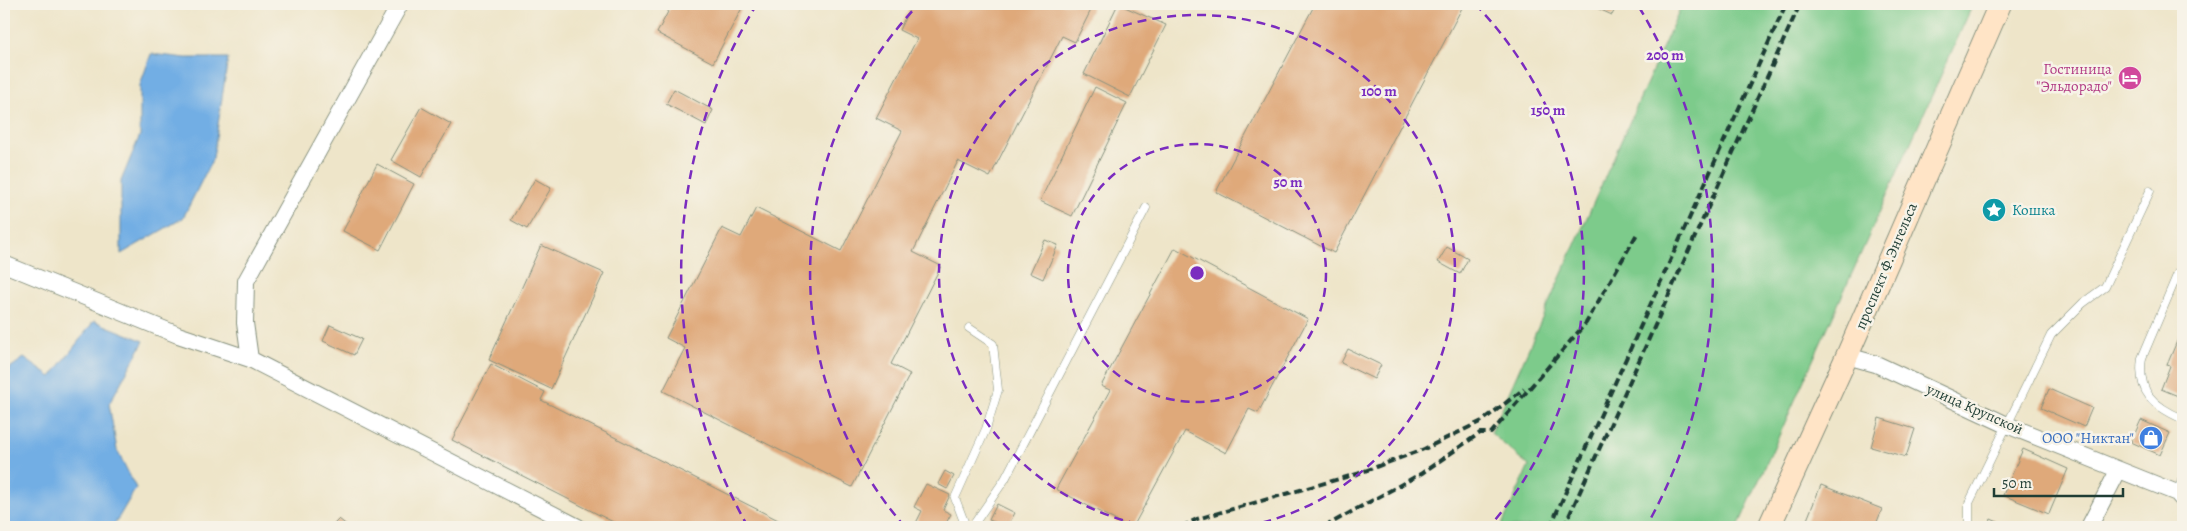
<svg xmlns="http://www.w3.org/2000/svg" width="2187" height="531" font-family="Alegreya,serif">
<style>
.green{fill:#7dcb8b;stroke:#4e8460}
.water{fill:#72aee4;stroke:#48768c}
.building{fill:#dfa97a}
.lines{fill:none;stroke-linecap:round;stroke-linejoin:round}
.lane-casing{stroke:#86917e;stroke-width:9}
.street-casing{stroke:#86917e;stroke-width:18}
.secondary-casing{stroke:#86917e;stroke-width:24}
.lane{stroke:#fff;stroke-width:8}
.street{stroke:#fff;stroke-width:16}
.secondary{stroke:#ffe4c6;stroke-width:22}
.rail{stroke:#1f3d34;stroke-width:4;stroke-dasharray:8 4;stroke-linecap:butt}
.ring{fill:none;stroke:#7b2cbf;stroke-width:2.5;stroke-dasharray:9 6}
.labels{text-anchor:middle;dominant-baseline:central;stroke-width:5;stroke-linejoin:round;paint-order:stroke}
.hotel-label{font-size:15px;fill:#b23c85;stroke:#f7f3e8;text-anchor:end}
.culture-label{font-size:15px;fill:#0d838f;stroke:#f7f3e8;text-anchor:start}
.street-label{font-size:15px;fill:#1f3d34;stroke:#f7f3e8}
.shop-label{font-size:15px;fill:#366cbe;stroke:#f7f3e8;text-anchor:end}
.centre{fill:#7b2cbf;stroke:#f7f3e8;stroke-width:2.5}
.ring-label{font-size:15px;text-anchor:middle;font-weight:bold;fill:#7b2cbf;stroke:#f7f3e8;stroke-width:5;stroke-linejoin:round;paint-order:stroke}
</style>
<rect width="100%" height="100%" fill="#f7f3e8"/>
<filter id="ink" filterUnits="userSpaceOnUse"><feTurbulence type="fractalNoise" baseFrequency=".02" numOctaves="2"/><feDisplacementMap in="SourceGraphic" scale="10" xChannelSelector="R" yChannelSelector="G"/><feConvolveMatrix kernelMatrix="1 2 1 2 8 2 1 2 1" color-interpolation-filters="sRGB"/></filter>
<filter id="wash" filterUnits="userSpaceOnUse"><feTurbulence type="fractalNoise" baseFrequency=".0096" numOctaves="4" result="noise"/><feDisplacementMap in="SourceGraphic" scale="20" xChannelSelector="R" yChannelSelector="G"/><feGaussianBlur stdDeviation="1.12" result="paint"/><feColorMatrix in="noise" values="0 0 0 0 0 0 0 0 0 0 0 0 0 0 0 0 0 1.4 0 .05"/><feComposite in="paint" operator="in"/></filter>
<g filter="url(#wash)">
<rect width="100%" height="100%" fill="#eee5c9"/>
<!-- green -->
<path class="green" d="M 1682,4 L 1973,4 L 1738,527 L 1501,527 L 1529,466 L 1491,433 Z"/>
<!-- water -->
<path class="water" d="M 151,54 L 186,58 L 228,58 L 213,158 L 183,218 L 121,254 L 121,181 L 140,135 L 140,85 Z
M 94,321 L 144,341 L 109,404 L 117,450 L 136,488 L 113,527 L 4,527 L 4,372 L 24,358 L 51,377 Z"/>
<g id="blocks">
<!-- building -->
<path class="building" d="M 672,4 L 744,4 L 713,63 L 657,33 Z
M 912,4 L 1094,4 L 1075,42 L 1062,36 L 990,177 L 958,161 L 913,252 L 941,266 L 891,364 L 910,374 L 852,487 L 663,391 L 685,348 L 666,338 L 722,228 L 741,237 L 756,208 L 841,251 L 902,131 L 876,118 L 917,39 L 899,30 Z
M 1118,4 L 1166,25 L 1130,97 L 1084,74 Z
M 1315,4 L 1464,4 L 1334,253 L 1216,192 Z
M 1588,4 L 1618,4 L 1612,15 Z
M 1095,87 L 1127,103 L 1072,216 L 1040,201 Z
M 674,89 L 713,110 L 706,125 L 666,104 Z
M 421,107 L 451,124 L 421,177 L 391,160 Z
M 377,164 L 414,184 L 380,250 L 343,231 Z
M 535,179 L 551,188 L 527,229 L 511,220 Z
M 1045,240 L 1058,245 L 1043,279 L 1030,273 Z
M 541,245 L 604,273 L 551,389 L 489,360 Z
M 1447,247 L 1468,259 L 1460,274 L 1438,262 Z
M 1175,248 L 1308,319 L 1258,413 L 1249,409 L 1226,453 L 1185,431 L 1133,527 L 1128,527 L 1056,489 L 1110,390 L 1101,386 Z
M 330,325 L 362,339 L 354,355 L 323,341 Z
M 2183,327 L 2183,398 L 2161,389 L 2170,366 L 2167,365 Z
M 1348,349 L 1381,365 L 1374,379 L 1341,363 Z
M 491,364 L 545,392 L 541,400 L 792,527 L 623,527 L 452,440 Z
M 2049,389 L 2092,408 L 2084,427 L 2041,408 Z
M 1879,418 L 1915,429 L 1906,457 L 1871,447 Z
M 2141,420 L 2170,433 L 2160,455 L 2131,442 Z
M 2023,449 L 2068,469 L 2049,514 L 2003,495 Z
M 945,471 L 954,476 L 947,489 L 938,484 Z
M 926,484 L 950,495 L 943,510 L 951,514 L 944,527 L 914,527 L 922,511 L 914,507 Z
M 1821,485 L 1882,509 L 1875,527 L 1804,527 Z
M 997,504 L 1015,513 L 1007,527 L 989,520 Z
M 339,519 L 349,527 L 331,527 Z
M 1991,519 L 2009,527 L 1987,527 Z"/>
</g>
</g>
<g filter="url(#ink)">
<use href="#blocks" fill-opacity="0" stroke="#86917e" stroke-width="1"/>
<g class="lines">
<!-- lane casing -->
<g class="lane-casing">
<path id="lane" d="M 2183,266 L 2178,273 L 2142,358 C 2137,392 2153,406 2183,419
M 2177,493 L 2183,478
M 966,527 L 955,498 L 986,429 L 998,390 L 993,344 L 969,328
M 972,527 L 1005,479 L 1146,208
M 1969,527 L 1969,503 L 2051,335 L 2083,303 L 2105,287 L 2150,191"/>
</g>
<!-- street casing -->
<g class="street-casing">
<path id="street" d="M 400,4 L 246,281 L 245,323 L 250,359 L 578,527
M 4,264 L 178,335 L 250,359
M 1847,356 L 1876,364 L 2007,425 L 2177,493 L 2183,500
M 2089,527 L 2118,471"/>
</g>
<!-- secondary casing -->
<g class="secondary-casing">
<path id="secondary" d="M 1769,527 L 1847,356 L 2000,4"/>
</g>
<!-- lane -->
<use href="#lane" class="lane"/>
<!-- street -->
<use href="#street" class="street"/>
<!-- secondary -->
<use href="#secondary" class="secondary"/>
<!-- rail -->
<path class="rail" d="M 1181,527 L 1197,519 L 1357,474 L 1424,449 L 1482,421 L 1524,389
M 1324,527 L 1422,473 L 1480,433 L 1491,433 L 1586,323 L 1637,234
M 1550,527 L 1786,4
M 1564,527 L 1800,4"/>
</g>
</g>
<!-- distance rings -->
<g class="ring">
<circle cx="1197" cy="273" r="129"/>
<path d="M1152 527A258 258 0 1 1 1242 527"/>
<path d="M905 527A387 387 0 0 1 919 4M1475 4A387 387 0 0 1 1489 527"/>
<path d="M748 527A516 516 0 0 1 755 7M1639 7A516 516 0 0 1 1646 527"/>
</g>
<!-- icons -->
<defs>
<g id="hotel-disc" transform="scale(1.25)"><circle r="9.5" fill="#d1479c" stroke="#f7f3e8"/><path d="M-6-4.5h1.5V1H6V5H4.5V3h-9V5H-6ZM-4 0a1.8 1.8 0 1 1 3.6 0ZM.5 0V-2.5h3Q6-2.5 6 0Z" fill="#fff"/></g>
<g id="sight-disc" transform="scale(1.25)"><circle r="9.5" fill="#0f9aa8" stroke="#f7f3e8"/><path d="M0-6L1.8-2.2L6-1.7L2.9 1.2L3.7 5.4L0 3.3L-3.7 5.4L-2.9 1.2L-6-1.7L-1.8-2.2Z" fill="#fff"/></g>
<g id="shop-disc" transform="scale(1.25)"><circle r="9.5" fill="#3f7fe0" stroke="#f7f3e8"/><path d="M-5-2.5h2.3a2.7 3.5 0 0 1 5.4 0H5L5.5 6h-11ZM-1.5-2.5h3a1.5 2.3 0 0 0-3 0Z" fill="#fff"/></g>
</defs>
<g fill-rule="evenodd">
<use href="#hotel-disc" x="2130" y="78"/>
<use href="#sight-disc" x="1994" y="210"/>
<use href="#shop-disc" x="2151" y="438"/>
</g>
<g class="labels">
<!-- hotel labels -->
<g class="hotel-label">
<text x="2112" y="69">Гостиница<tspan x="2112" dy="17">"Эльдорадо"</tspan></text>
</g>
<!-- culture labels -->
<g class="culture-label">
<text x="2012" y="210">Кошка</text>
</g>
<!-- street labels -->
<g class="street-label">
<text transform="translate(1886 266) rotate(-67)">проспект Ф.Энгельса</text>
<text transform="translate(1975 409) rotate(24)">улица Крупской</text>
</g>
<!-- shop labels -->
<g class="shop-label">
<text x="2134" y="438">ООО "Никтан"</text>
</g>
</g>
<circle cx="1197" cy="273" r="8" class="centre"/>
<g class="ring-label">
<text x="1665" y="60">200 m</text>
<text x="1379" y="96">100 m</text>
<text x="1548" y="115">150 m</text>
<text x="1288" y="187">50 m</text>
</g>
<!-- margin -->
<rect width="2187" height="531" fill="none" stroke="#f7f3e8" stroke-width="20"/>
<!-- scale -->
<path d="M1994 488v8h129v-8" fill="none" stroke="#1f3d34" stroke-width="2.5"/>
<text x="2002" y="488" font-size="15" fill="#1f3d34" stroke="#f7f3e8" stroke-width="4" paint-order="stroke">50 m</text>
</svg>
